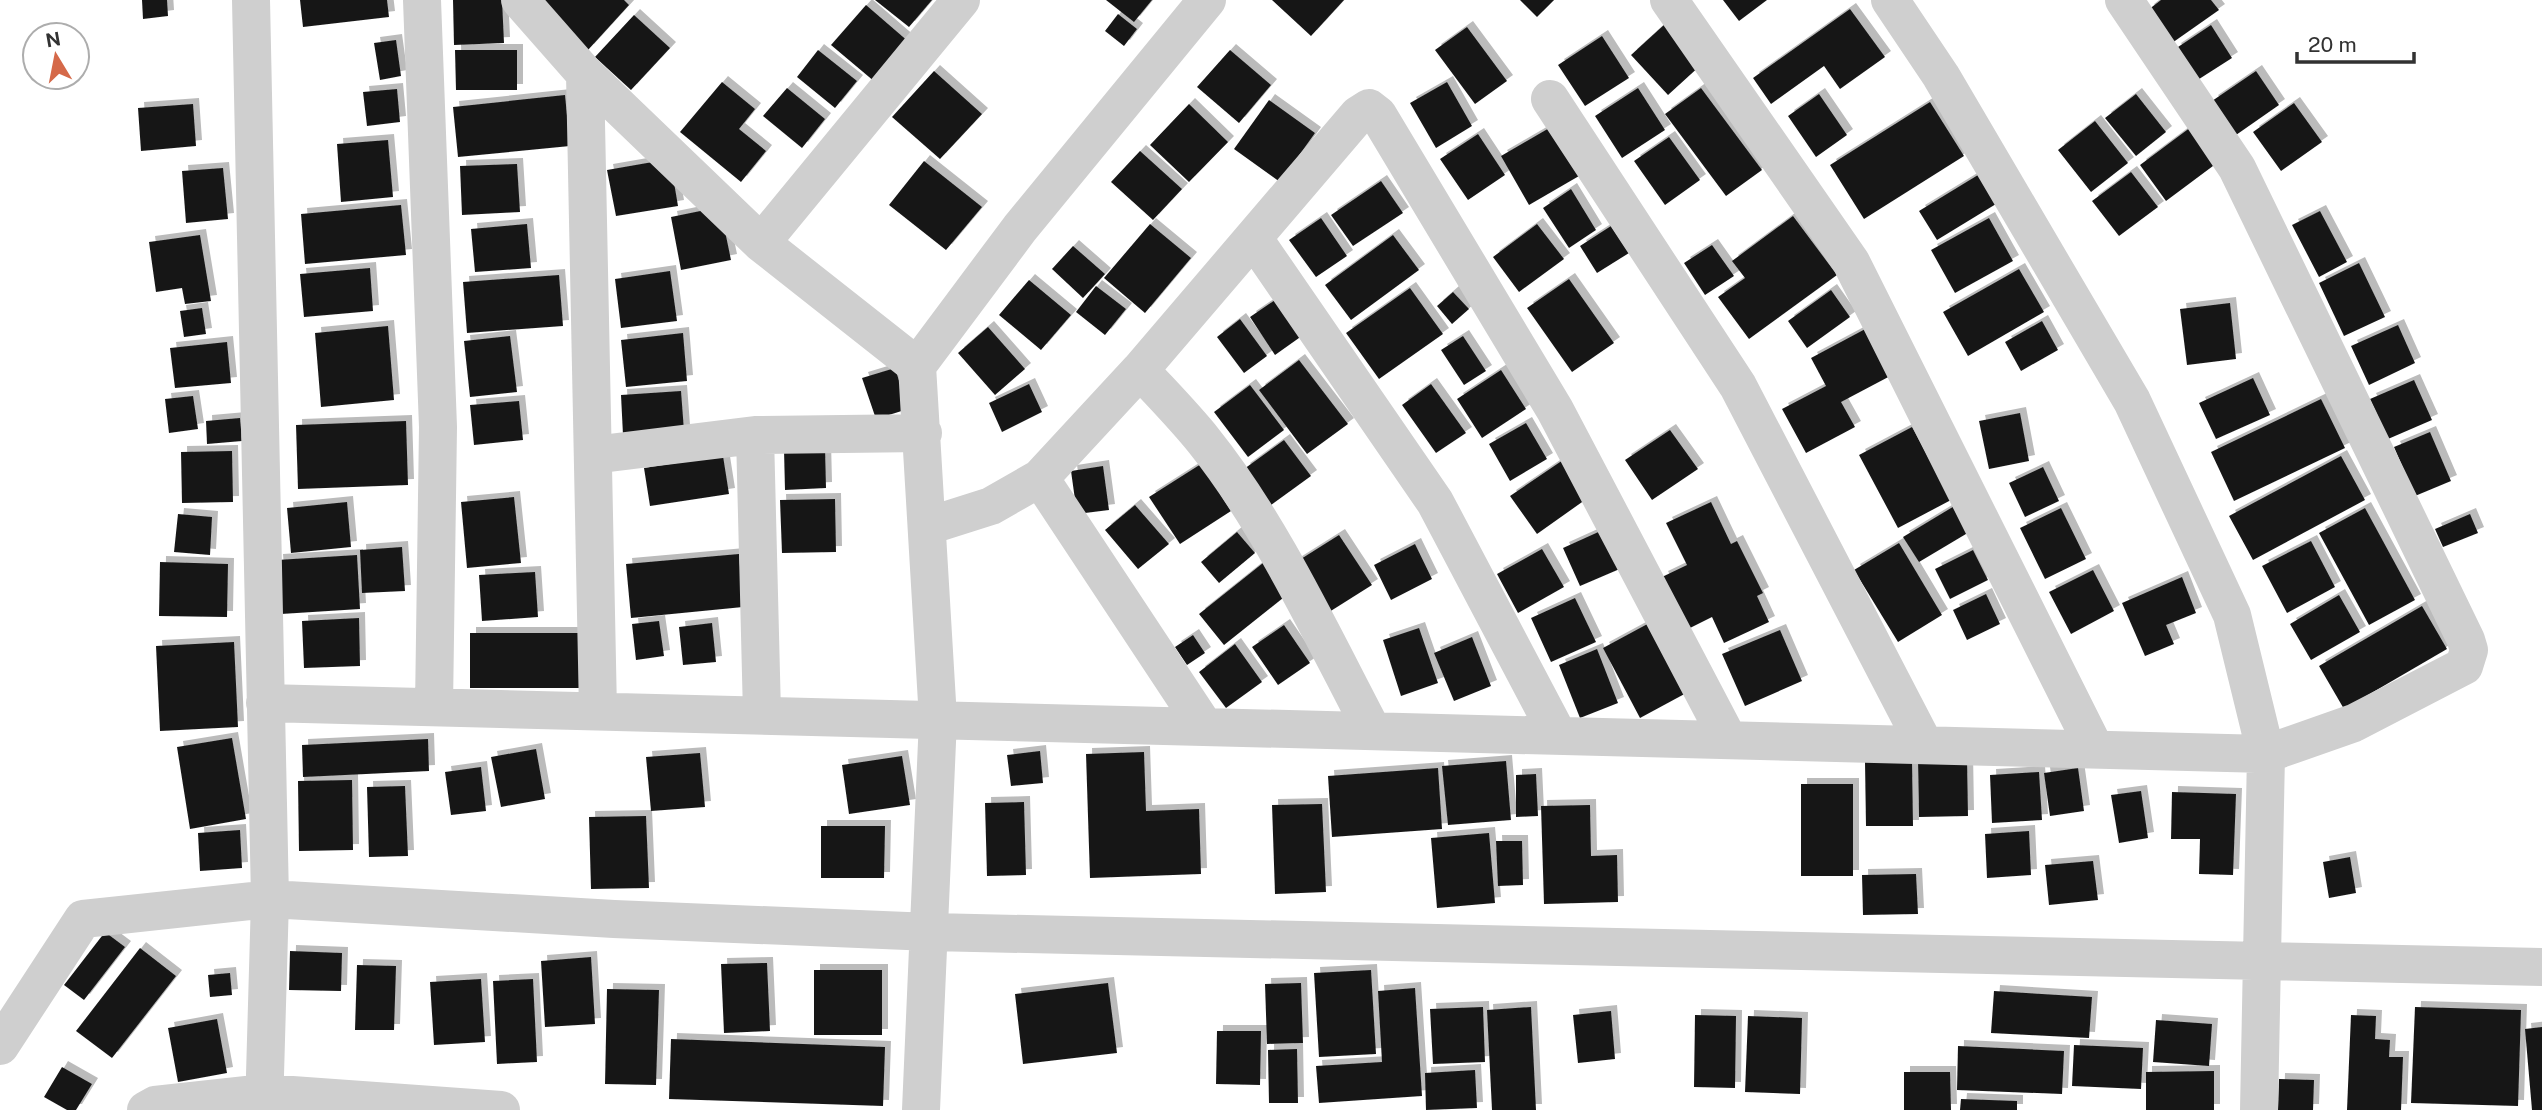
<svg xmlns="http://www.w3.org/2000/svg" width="2542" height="1110" font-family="'Public Sans',sans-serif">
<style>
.building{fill:#191919;filter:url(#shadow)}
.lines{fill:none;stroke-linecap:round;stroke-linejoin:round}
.minor{stroke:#cfcfcf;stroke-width:38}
</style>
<defs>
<filter id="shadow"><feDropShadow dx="6" dy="-6" stdDeviation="0" flood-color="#0004"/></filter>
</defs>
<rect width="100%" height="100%" fill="#fff"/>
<!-- building -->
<path class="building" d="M 142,0 L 167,0 L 168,16 L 143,19 Z
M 300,0 L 387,0 L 389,17 L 303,27 Z
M 453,0 L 502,0 L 504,43 L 454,45 Z
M 544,0 L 624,0 L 629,5 L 588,50 Z
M 875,0 L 932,0 L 909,27 Z
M 1106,0 L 1152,0 L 1134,22 Z
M 1272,0 L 1344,0 L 1311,36 Z
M 1520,0 L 1554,0 L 1537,17 Z
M 1723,0 L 1767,0 L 1739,21 Z
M 2161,0 L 2211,0 L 2219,10 L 2172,43 L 2148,10 Z
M 866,5 L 910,43 L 875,82 L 831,45 Z
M 1850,9 L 1885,57 L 1840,89 L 1824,66 L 1771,104 L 1753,78 Z
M 1118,14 L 1137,29 L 1124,46 L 1105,31 Z
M 634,15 L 670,48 L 631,90 L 595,57 Z
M 1665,24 L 1702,64 L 1668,95 L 1631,55 Z
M 2211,25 L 2232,58 L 2196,81 L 2175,49 Z
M 1467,27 L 1507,81 L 1475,104 L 1435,50 Z
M 1602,36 L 1629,78 L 1585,106 L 1558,65 Z
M 396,40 L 401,76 L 380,80 L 374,43 Z
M 455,50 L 517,50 L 517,90 L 456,90 Z
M 818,50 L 857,81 L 835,108 L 797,77 Z
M 1230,50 L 1271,85 L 1239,123 L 1197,87 Z
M 934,71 L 982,114 L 940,159 L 892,117 Z
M 2256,71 L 2279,105 L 2236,135 L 2212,101 Z
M 722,82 L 755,109 L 739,129 L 766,151 L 741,182 L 680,132 Z
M 1447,82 L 1472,126 L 1436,148 L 1410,103 Z
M 787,88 L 825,119 L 802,148 L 763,116 Z
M 1638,88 L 1665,130 L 1622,158 L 1595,116 Z
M 1701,88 L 1762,170 L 1726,196 L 1665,114 Z
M 397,89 L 400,122 L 367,126 L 363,92 Z
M 1819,94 L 1847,135 L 1816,157 L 1788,116 Z
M 2136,94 L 2166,132 L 2136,156 L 2105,118 Z
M 565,95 L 570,146 L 458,157 L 453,107 Z
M 1269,100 L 1315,133 L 1280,182 L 1234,149 Z
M 1930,102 L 1964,156 L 1864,219 L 1830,165 Z
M 2294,103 L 2322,142 L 2281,171 L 2253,132 Z
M 193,104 L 196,146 L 141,151 L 138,108 Z
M 1189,104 L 1228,142 L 1189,182 L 1150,145 Z
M 2095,121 L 2128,163 L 2091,192 L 2058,150 Z
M 1551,127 L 1579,176 L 1529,205 L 1501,156 Z
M 2191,127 L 2217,163 L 2166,201 L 2140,165 Z
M 1478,134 L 1505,175 L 1468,200 L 1440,159 Z
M 1669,137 L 1700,180 L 1665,205 L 1634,161 Z
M 388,140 L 393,197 L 341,202 L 337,144 Z
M 1140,151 L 1182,189 L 1153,220 L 1111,182 Z
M 670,159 L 678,206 L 616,216 L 607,170 Z
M 924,161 L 982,207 L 946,250 L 889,205 Z
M 517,164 L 520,212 L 462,215 L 460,166 Z
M 223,168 L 228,219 L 186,223 L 182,171 Z
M 2131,172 L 2158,207 L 2119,236 L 2092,201 Z
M 1978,175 L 1996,204 L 1937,240 L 1919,211 Z
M 1381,181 L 1403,213 L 1353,246 L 1331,215 Z
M 1571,189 L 1596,230 L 1569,248 L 1543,208 Z
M 401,205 L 406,255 L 305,264 L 301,214 Z
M 720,207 L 731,260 L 681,270 L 671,217 Z
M 2320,211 L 2347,262 L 2319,277 L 2292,225 Z
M 1793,216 L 1837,275 L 1749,339 L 1718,297 L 1745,278 L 1732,261 Z
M 1321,218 L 1347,256 L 1316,277 L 1289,240 Z
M 1989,218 L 2013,261 L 1955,293 L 1931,250 Z
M 527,224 L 531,268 L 475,272 L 471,229 Z
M 1150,224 L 1191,258 L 1145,313 L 1104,278 Z
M 1537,224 L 1564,259 L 1519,292 L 1493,257 Z
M 1611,226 L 1629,253 L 1597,273 L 1580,246 Z
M 200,235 L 211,301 L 185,304 L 182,288 L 156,292 L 149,242 Z
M 1393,235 L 1419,270 L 1351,320 L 1325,285 Z
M 1712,245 L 1734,276 L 1705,295 L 1684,263 Z
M 1073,246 L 1105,274 L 1083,298 L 1052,269 Z
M 2359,263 L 2385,317 L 2344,336 L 2319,283 Z
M 370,268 L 373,311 L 304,317 L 300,274 Z
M 2019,269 L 2044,312 L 1968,356 L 1943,312 Z
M 670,271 L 677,321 L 621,328 L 615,279 Z
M 559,275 L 563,326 L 467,333 L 463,282 Z
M 1569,279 L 1614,343 L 1572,372 L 1527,308 Z
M 1029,280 L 1071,315 L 1041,350 L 999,315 Z
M 1096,286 L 1126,309 L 1105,335 L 1076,312 Z
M 1410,288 L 1443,334 L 1379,379 L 1346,333 Z
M 1831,290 L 1850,317 L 1807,348 L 1788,321 Z
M 1453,292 L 1469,309 L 1452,324 L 1437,306 Z
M 1281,296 L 1306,333 L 1275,355 L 1250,317 Z
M 2230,303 L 2236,359 L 2187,365 L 2180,309 Z
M 202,308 L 206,334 L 184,337 L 180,311 Z
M 1240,319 L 1267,356 L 1244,373 L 1217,337 Z
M 2042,321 L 2058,350 L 2021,371 L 2005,342 Z
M 2398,325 L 2415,363 L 2369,385 L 2351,346 Z
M 388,326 L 394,400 L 321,407 L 315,333 Z
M 988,327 L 1025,369 L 995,395 L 958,353 Z
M 1869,327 L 1894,374 L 1841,402 L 1855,427 L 1806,453 L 1782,409 L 1826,386 L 1811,358 Z
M 683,333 L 687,381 L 626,387 L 621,340 Z
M 510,336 L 517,392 L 470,397 L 464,341 Z
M 1463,336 L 1486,371 L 1464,385 L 1441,350 Z
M 227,342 L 231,383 L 175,388 L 170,348 Z
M 1299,360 L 1348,424 L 1307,454 L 1259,390 Z
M 895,368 L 908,409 L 876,419 L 862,378 Z
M 1501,370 L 1526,409 L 1482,438 L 1457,399 Z
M 2253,378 L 2270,415 L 2216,439 L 2199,403 Z
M 2414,380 L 2432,420 L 2388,439 L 2370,399 Z
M 1029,384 L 1042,412 L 1002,432 L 989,403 Z
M 1431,384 L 1466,433 L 1436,453 L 1402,405 Z
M 1250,385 L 1284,430 L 1248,457 L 1214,412 Z
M 681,391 L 684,431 L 623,435 L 621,395 Z
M 193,396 L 198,429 L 169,433 L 165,399 Z
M 2321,399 L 2345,448 L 2234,501 L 2211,452 Z
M 519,401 L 523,440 L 474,445 L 470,405 Z
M 2020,413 L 2029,461 L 1989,469 L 1979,421 Z
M 240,418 L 242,441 L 207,444 L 206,421 Z
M 406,421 L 408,485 L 298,489 L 296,425 Z
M 1526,423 L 1547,459 L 1510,481 L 1489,444 Z
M 1912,427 L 1951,500 L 1898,528 L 1859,455 Z
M 1670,430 L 1698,469 L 1652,500 L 1625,460 Z
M 2430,432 L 2451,481 L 2415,496 L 2394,447 Z
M 1284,440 L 1311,476 L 1271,505 L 1244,469 Z
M 825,448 L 826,488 L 785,490 L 784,450 Z
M 232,451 L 233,502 L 182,503 L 181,452 Z
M 723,456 L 729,494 L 650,506 L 644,468 Z
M 2341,456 L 2365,500 L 2253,560 L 2229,516 Z
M 1566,458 L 1592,495 L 1537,534 L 1510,496 Z
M 1201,464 L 1231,511 L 1180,544 L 1149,497 Z
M 1103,466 L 1109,510 L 1077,514 L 1071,471 Z
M 2043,467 L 2059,501 L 2025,517 L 2009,483 Z
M 514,497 L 521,563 L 467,568 L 461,502 Z
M 835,499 L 836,552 L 782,553 L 780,500 Z
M 347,502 L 351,547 L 291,553 L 287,508 Z
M 1711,502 L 1731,544 L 1737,541 L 1763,593 L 1757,596 L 1769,622 L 1724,643 L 1712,617 L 1688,629 L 1662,577 L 1687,565 L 1666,523 Z
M 1135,505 L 1169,544 L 1138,569 L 1105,530 Z
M 1956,505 L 1971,531 L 1919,562 L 1903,537 Z
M 2061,508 L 2086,559 L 2045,579 L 2020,528 Z
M 2365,508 L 2415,600 L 2369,625 L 2319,533 Z
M 178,514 L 212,517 L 210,555 L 174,552 Z
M 2470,514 L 2478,533 L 2443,547 L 2435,529 Z
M 1605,529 L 1622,568 L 1580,586 L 1563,548 Z
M 1237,532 L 1255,553 L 1219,583 L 1201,562 Z
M 1339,535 L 1372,585 L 1326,614 L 1293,564 Z
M 2311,541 L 2335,587 L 2287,613 L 2262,566 Z
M 1899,543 L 1942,615 L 1898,642 L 1854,570 Z
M 1415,544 L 1432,579 L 1391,600 L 1374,565 Z
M 402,547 L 405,591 L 362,593 L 360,550 Z
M 1542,549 L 1564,587 L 1518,613 L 1497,574 Z
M 1973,550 L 1988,580 L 1950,599 L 1935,569 Z
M 739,554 L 743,607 L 631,618 L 626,564 Z
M 357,555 L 360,609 L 281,614 L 277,560 Z
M 160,562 L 228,564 L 227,617 L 159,616 Z
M 1263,563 L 1288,594 L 1224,645 L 1199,614 Z
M 2093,570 L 2114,611 L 2071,634 L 2049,592 Z
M 535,572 L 538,617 L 482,621 L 479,575 Z
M 2182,577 L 2196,613 L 2166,625 L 2174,644 L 2145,656 L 2122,603 Z
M 1986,594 L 2000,624 L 1967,640 L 1953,610 Z
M 2339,595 L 2360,632 L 2311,660 L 2290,624 Z
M 1575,598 L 1596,642 L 1551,662 L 1531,618 Z
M 2422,606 L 2447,649 L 2344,709 L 2319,666 Z
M 359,618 L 360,666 L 304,668 L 302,621 Z
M 659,621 L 664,656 L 636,660 L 632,624 Z
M 1653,621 L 1690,691 L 1640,718 L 1603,648 Z
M 712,623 L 716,662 L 683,665 L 679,627 Z
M 1284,625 L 1310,663 L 1278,685 L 1252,647 Z
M 1419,628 L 1438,683 L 1401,696 L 1383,640 Z
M 1780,630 L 1802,681 L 1745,706 L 1722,654 Z
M 470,633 L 585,633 L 585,688 L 470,688 Z
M 1193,635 L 1205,653 L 1187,665 L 1175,647 Z
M 1472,637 L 1491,686 L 1454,701 L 1434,653 Z
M 234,642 L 238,727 L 160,731 L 156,646 Z
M 1235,644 L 1262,682 L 1226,708 L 1199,672 Z
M 1597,649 L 1618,703 L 1580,718 L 1559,665 Z
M 232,738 L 246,819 L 190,829 L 177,747 Z
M 428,739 L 429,771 L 303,777 L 302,745 Z
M 536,749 L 545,799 L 501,807 L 491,757 Z
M 1040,751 L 1043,783 L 1011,786 L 1007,755 Z
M 1144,752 L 1146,811 L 1199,809 L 1201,874 L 1090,878 L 1086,754 Z
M 700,753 L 705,807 L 651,811 L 646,757 Z
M 902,756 L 910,805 L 849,814 L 842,765 Z
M 1967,759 L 1968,816 L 1919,817 L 1918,760 Z
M 1506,761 L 1511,820 L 1448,825 L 1442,766 Z
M 1912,761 L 1913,826 L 1866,826 L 1865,762 Z
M 481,767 L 486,811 L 451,815 L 445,772 Z
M 1438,768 L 1442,829 L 1332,837 L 1328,776 Z
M 2078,768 L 2084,811 L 2050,816 L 2044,773 Z
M 2039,772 L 2042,820 L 1992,823 L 1990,775 Z
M 1536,774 L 1538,816 L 1516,817 L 1516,775 Z
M 352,780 L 353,850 L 299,851 L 298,781 Z
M 1801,784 L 1853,784 L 1853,876 L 1801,876 Z
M 405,786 L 408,856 L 369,857 L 367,787 Z
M 2141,791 L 2148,838 L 2119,843 L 2111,795 Z
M 2172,792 L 2236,794 L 2233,875 L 2199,874 L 2200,839 L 2171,839 Z
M 1024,802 L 1026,875 L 987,876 L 985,803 Z
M 1322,804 L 1326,892 L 1275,894 L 1272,805 Z
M 1590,805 L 1591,856 L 1617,855 L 1618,902 L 1544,904 L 1541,806 Z
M 646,816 L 649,888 L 591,889 L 589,817 Z
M 821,826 L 885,826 L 884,878 L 821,878 Z
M 240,830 L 242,868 L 200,871 L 198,833 Z
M 2029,831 L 2031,875 L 1987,878 L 1985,834 Z
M 1489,833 L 1495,903 L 1437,908 L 1431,838 Z
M 1496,841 L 1522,841 L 1523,885 L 1498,886 Z
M 2350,857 L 2356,893 L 2329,898 L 2323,862 Z
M 2093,861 L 2098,900 L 2049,905 L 2045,865 Z
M 1916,874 L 1918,914 L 1863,915 L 1862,875 Z
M 105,932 L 125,947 L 84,1000 L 64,985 Z
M 140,948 L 176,976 L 112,1058 L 76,1031 Z
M 290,951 L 342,953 L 341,991 L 289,990 Z
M 591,957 L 595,1024 L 545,1027 L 541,961 Z
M 767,963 L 770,1031 L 724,1033 L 721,964 Z
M 357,965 L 396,966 L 394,1030 L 355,1030 Z
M 814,970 L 882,970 L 882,1035 L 814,1035 Z
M 1371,970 L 1376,1054 L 1319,1057 L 1314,973 Z
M 230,973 L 232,995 L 210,997 L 208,975 Z
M 481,979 L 485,1042 L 434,1045 L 430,982 Z
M 533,979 L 537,1062 L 497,1064 L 493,981 Z
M 1108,983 L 1117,1053 L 1023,1064 L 1015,994 Z
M 1301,983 L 1303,1043 L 1267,1044 L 1265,984 Z
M 1415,988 L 1422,1096 L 1319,1103 L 1316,1066 L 1382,1062 L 1378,991 Z
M 607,989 L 659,990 L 656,1085 L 605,1084 Z
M 1994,991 L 2092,997 L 2089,1038 L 1991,1033 Z
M 1483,1007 L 1485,1062 L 1433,1064 L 1430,1009 Z
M 1531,1007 L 1536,1110 L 1492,1110 L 1487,1010 Z
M 2415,1007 L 2521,1010 L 2518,1106 L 2411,1103 Z
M 1611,1011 L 1615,1059 L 1578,1063 L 1573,1015 Z
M 1695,1015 L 1736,1016 L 1735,1088 L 1694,1087 Z
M 2351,1015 L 2376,1016 L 2375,1039 L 2390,1040 L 2389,1057 L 2403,1057 L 2401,1110 L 2347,1110 Z
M 1748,1016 L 1802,1018 L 1800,1094 L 1745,1092 Z
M 217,1019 L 227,1073 L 178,1082 L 168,1028 Z
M 2156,1020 L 2212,1024 L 2209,1066 L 2153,1062 Z
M 2542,1027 L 2542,1110 L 2532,1110 L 2525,1029 Z
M 1217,1031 L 1261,1031 L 1260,1085 L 1216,1084 Z
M 671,1039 L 885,1047 L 883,1106 L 669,1099 Z
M 2074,1045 L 2143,1048 L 2141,1089 L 2072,1086 Z
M 1958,1046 L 2064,1051 L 2062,1094 L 1957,1090 Z
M 1297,1049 L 1298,1103 L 1269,1103 L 1268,1050 Z
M 62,1067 L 92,1084 L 76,1110 L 67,1110 L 44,1097 Z
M 1475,1070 L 1477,1108 L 1426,1110 L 1425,1073 Z
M 2214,1071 L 2214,1110 L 2146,1110 L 2146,1072 Z
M 1904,1072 L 1950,1072 L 1951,1110 L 1904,1110 Z
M 2279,1079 L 2314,1080 L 2313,1110 L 2278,1110 Z
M 1961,1099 L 2017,1101 L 2017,1110 L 1960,1110 Z"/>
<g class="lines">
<!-- minor -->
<path class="minor" d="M 251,0 L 270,899 L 264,1110
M 422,0 L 438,427 L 434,707
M 520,0 L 585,74 L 761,243 L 917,366
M 1669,0 L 1851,262 L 2095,749
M 1890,0 L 1941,76 L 2132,401 L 2232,615 L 2266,754 L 2259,1110
M 585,74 L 598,711
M 1550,99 L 1738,386 L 1924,744
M 1254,239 L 1435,502 L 1558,735
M 761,243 L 961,0
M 1140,370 C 1161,393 1184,416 1204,441 C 1270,523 1323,637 1372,730
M 755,435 L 762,714
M 593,455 L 755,435 L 923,433
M 1040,478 L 1204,726
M 928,526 L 991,506 L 1040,478 L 1140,370 L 1358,115 L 1369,108 L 1378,115 L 1555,410 L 1728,739
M 265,703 L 2266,754 L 2354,723 L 2464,666 L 2469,650 L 2466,640 L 2237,168 L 2124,0
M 0,1046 L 83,919 L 270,899 L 614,919 L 931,932 L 2542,967
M 146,1110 L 155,1105 L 264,1093 L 501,1110
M 921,1110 L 938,719 L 917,366 L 1020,228 L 1207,0"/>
</g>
<!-- north arrow -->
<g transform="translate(56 56) rotate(350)"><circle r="33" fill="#ffffff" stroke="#adadad" stroke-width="2"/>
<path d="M0-5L12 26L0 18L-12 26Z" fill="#d56949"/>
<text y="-10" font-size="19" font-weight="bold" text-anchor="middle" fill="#323232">N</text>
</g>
<!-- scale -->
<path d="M2297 52v10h117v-10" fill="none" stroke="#323232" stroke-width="3.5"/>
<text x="2308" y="52" font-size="21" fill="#323232" stroke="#ffffff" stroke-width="5" paint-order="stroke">20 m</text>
</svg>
